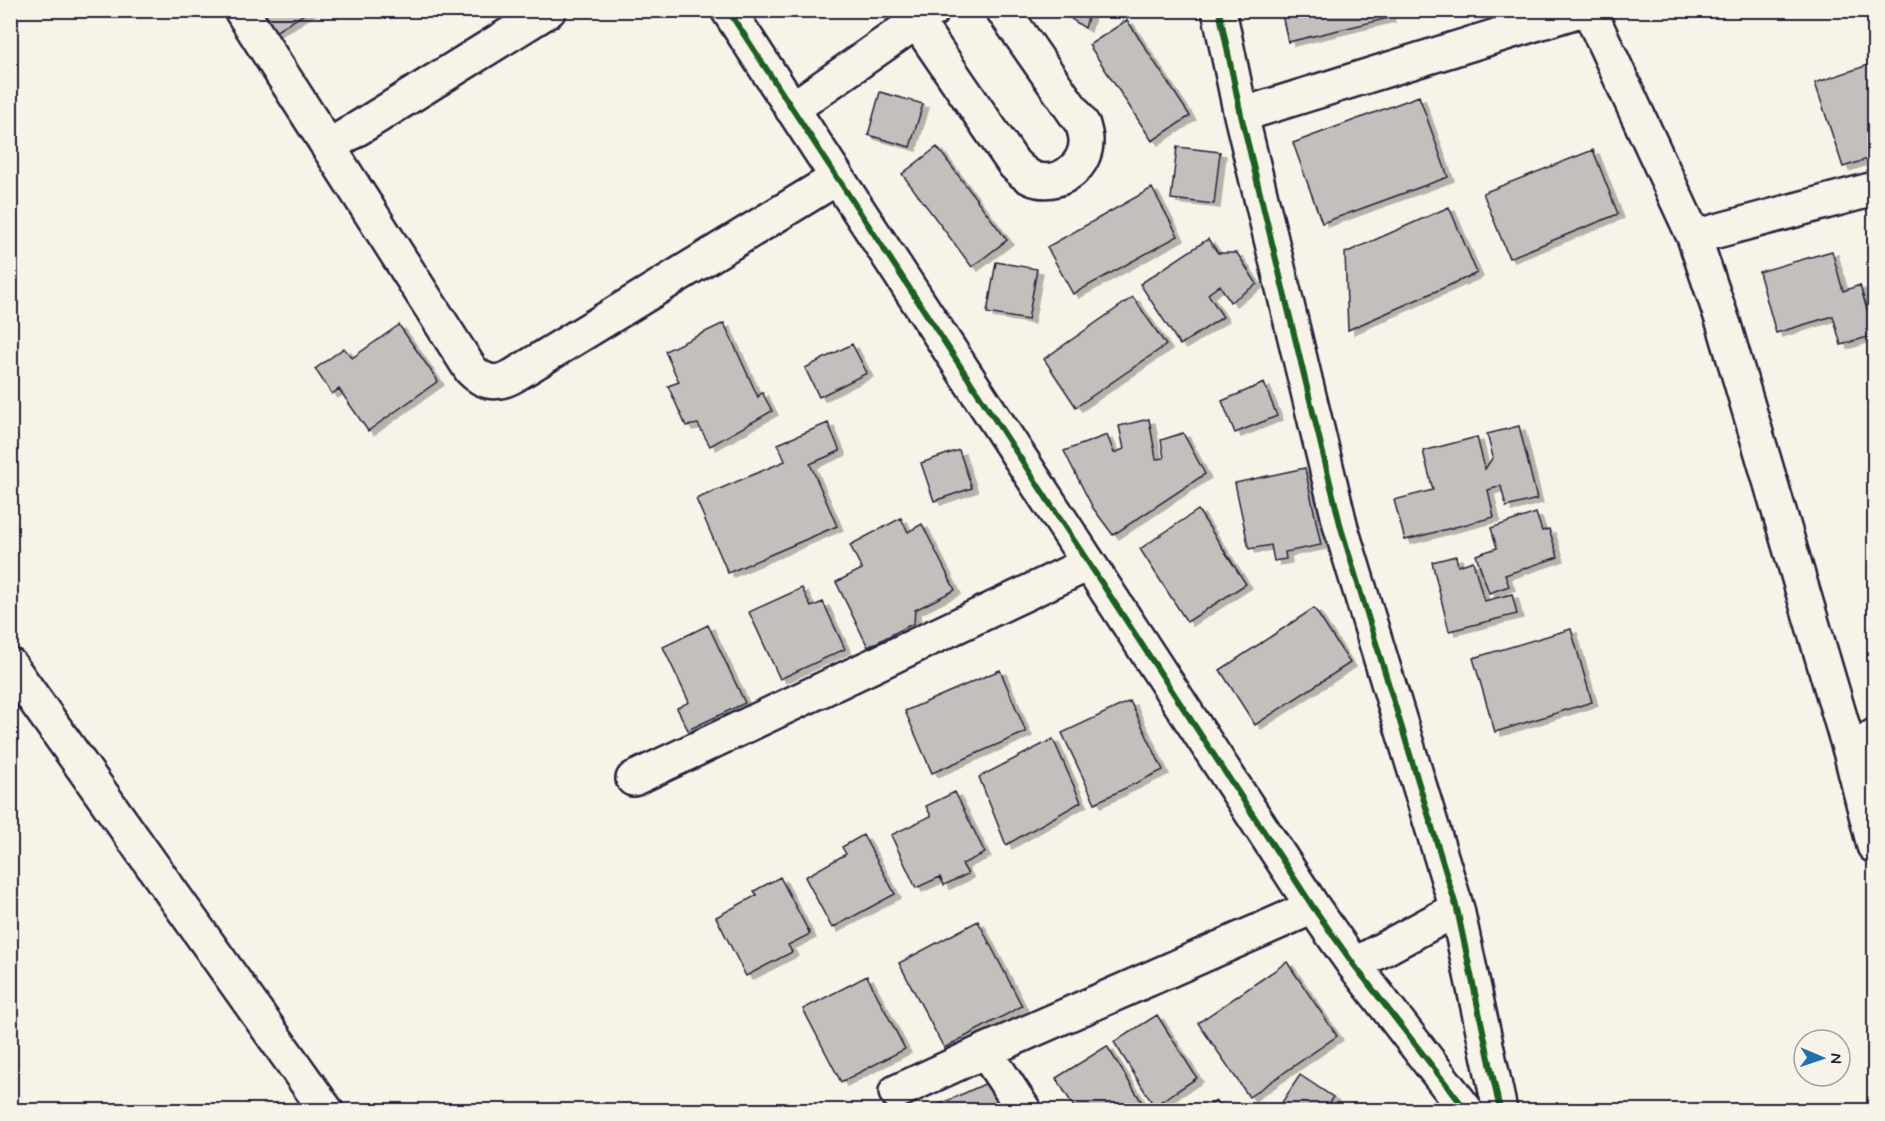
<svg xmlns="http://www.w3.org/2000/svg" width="1885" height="1121" font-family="Mynerve,sans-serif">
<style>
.building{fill:#c2bfbd;stroke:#22223b;stroke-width:1.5;filter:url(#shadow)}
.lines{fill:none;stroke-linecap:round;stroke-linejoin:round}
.minor-casing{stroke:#22223b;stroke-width:38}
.minor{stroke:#f7f3e8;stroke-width:33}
.cycleway-casing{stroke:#f7f3e8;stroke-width:10}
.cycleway{stroke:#1b5e20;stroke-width:6}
</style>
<defs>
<filter id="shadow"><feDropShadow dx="6" dy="4" stdDeviation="0" flood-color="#0004"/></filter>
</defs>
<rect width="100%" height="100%" fill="#f7f3e8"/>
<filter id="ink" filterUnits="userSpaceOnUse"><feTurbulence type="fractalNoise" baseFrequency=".0167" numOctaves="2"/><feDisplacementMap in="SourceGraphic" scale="12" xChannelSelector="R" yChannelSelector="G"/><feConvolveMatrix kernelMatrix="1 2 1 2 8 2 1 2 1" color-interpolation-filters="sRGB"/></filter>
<g filter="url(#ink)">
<!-- building -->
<path class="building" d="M 256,10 L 311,10 L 270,35 Z
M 1058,10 L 1090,10 L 1085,28 Z
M 1281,10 L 1387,10 L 1389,18 L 1288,42 Z
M 1127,20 L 1190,116 L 1152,141 L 1089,45 Z
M 1874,63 L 1874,157 L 1843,167 L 1815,83 Z
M 880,92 L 923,104 L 910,147 L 868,135 Z
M 1419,96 L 1448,177 L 1322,223 L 1293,143 Z
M 937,147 L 1007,240 L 972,267 L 902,174 Z
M 1177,147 L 1220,152 L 1214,204 L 1171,199 Z
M 1593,150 L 1618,214 L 1509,258 L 1483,193 Z
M 1152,188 L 1178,236 L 1073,294 L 1047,247 Z
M 1449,207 L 1477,273 L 1348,330 L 1345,253 Z
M 1208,239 L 1218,253 L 1237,253 L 1257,284 L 1230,302 L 1220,285 L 1208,294 L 1223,317 L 1180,345 L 1140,284 Z
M 1832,251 L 1843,291 L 1860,285 L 1874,335 L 1841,345 L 1833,316 L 1776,333 L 1759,272 Z
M 996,262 L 1037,269 L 1028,320 L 987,313 Z
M 1133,297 L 1166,345 L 1076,407 L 1044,359 Z
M 724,323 L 758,397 L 762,392 L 772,411 L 710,446 L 698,424 L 686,426 L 668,386 L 679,382 L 665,351 Z
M 399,325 L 438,381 L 368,431 L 339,389 L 332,394 L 315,369 L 344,348 L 352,358 Z
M 852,344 L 867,373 L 819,397 L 805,368 Z
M 1264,383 L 1277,416 L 1235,433 L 1222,401 Z
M 1149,419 L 1156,459 L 1164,458 L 1161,440 L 1183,433 L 1205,474 L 1113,535 L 1093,508 L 1064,451 L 1107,435 L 1114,453 L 1124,449 L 1119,426 Z
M 828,423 L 840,451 L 810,464 L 837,526 L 728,573 L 696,499 L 785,461 L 778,444 Z
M 1519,426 L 1537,499 L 1506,507 L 1501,486 L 1488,490 L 1494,517 L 1405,540 L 1394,500 L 1433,490 L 1423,451 L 1477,437 L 1485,469 L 1493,457 L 1487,434 Z
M 959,450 L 972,488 L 934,501 L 921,463 Z
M 1305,468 L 1321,545 L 1285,552 L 1286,559 L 1274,561 L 1271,545 L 1249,549 L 1235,483 Z
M 1198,510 L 1246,584 L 1187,622 L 1140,549 Z
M 1536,513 L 1542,531 L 1549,529 L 1558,557 L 1505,575 L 1509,586 L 1489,593 L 1476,555 L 1497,548 L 1491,528 Z
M 901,518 L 908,532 L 922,524 L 955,590 L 915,610 L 914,623 L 868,647 L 836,582 L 862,569 L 850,545 Z
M 1456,556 L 1458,566 L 1473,561 L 1484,601 L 1512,594 L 1517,614 L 1449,631 L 1432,562 Z
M 802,588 L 811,607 L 823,602 L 845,649 L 780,679 L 749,612 Z
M 1314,608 L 1350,663 L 1255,725 L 1220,670 Z
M 708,625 L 745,703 L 688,730 L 677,708 L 689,702 L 663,647 Z
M 1571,629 L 1592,702 L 1495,732 L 1473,658 Z
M 1000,670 L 1026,732 L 932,773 L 905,711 Z
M 1130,701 L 1163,770 L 1095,803 L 1062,733 Z
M 1053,739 L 1081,802 L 1006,845 L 979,777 Z
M 955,792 L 985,853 L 962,864 L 968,874 L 944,885 L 940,877 L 916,888 L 891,835 L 931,816 L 926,806 Z
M 863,835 L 895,894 L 832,928 L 805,877 L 846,854 L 842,847 Z
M 780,877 L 810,934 L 788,945 L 792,952 L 746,976 L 716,917 L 757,895 L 754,891 Z
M 978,921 L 1022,1006 L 944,1048 L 899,963 Z
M 1287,962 L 1337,1036 L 1249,1097 L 1198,1023 Z
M 867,976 L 905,1049 L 841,1082 L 803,1009 Z
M 1157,1015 L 1197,1078 L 1154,1106 L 1114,1042 Z
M 1107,1046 L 1146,1109 L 1144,1110 L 1076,1110 L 1056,1078 Z
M 1300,1075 L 1333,1097 L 1324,1110 L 1277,1110 Z
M 989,1082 L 1002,1110 L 927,1110 Z
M 1216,1101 L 1223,1110 L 1202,1110 Z"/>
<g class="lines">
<!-- minor casing -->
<g class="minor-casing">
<path id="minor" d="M 241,10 L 471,370 C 484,383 497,385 513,376 L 837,178
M 728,10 L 1313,907 L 1354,965 L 1466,1110
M 1219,10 L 1241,115 L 1341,528 L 1457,909 L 1500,1110
M 1589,10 L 1694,237 L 1724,325 L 1850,751 L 1874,846
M 917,22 L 1014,164 C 1021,171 1028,178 1038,180 C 1062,185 1087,165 1086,140 C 1086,135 1084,130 1083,125 L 1003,10
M 792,109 L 933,10
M 1241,115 L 1580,10
M 328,147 L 549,10
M 1694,237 L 1874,189
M 10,665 L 326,1110
M 1850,751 L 1874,736
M 633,779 L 1088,564
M 1354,965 L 1457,909
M 985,1051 L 1024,1110
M 896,1092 L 985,1051 L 1313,907"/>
</g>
<!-- minor -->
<use href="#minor" class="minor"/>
<!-- cycleway casing -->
<g class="cycleway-casing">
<path id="cycleway" d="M 728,10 L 1313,907 L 1354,965 L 1466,1110
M 1219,10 L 1241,115 L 1341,528 L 1457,909 L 1500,1110"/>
</g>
<!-- cycleway -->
<use href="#cycleway" class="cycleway"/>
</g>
</g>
<!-- margin -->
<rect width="1885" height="1121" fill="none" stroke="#f7f3e8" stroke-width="36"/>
<rect x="18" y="18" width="1849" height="1085" fill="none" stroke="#22223b" stroke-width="2" filter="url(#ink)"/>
<!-- north arrow -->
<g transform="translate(1822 1058) rotate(92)"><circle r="28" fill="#f7f3e8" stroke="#a29fa3" stroke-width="1.5"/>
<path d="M0-4.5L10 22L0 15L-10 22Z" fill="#1f6fb2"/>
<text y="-9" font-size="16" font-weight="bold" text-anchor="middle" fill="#22223b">N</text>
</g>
</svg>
